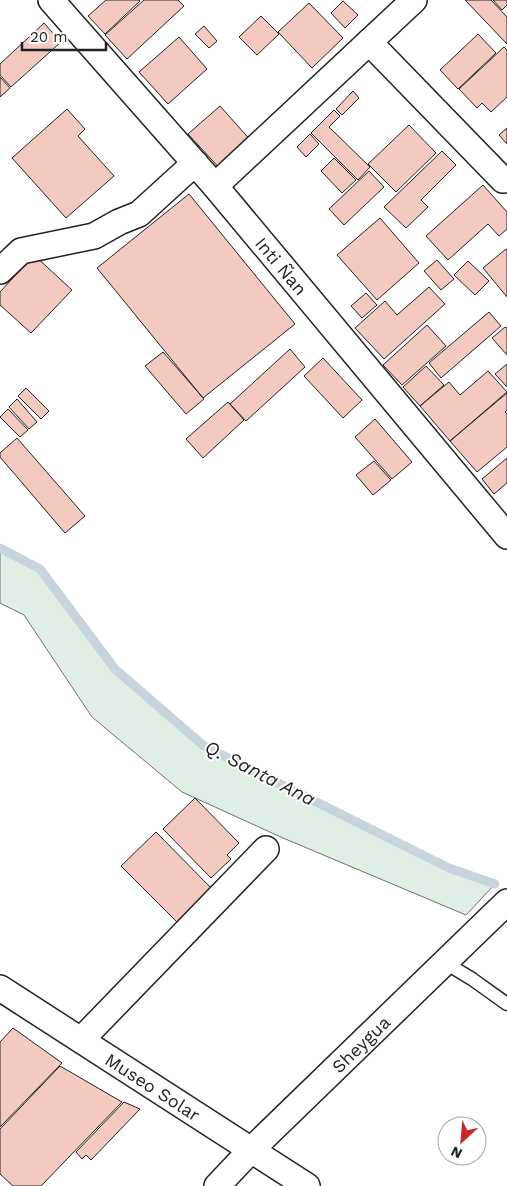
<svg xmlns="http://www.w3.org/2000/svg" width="507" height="1186" font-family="'Work Sans',sans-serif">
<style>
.green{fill:#e0efe3;stroke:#6f6f6f}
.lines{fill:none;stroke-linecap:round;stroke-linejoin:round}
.stream{stroke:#c7d3dd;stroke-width:9}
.building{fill:#f3c9c0;stroke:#222}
.service-casing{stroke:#222;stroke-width:15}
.minor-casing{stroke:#222;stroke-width:28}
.service{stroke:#fff;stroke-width:12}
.minor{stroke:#fff;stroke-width:25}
.labels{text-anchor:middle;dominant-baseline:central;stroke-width:4;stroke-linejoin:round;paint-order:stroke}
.street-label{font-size:18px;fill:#222;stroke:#fff}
.water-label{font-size:19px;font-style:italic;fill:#222;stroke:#fff}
</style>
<rect width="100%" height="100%" fill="#fff"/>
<!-- green -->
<path class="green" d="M 0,548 L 40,569 L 115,669 L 204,746 L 449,868 L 495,884 L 466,915 L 283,838 L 182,792 L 92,717 L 24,615 L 0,603 Z"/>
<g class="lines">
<!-- stream -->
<path class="stream" d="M 0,548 L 40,569 L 115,669 L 204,746 L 449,868 L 495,884"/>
</g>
<!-- building -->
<path class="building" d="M 106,0 L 139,0 L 140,1 L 105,34 L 88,16 Z
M 144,0 L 178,0 L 184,6 L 127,59 L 105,35 Z
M 465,0 L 491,0 L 507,17 L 507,44 Z
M 493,0 L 507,0 L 507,5 L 502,10 Z
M 343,1 L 358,15 L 345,28 L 331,13 Z
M 309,3 L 343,38 L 312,68 L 278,32 Z
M 261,16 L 279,34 L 257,55 L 239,37 Z
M 44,23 L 61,42 L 11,87 L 0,75 L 0,64 Z
M 204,26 L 217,41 L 209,48 L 195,34 Z
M 478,34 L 496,53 L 458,89 L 440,70 Z
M 179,37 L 207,69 L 168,104 L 139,72 Z
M 504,47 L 507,50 L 507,97 L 491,112 L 482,103 L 477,108 L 459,89 Z
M 0,77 L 10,88 L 0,97 Z
M 353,91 L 359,98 L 342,115 L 336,109 Z
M 220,106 L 254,144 L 223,172 L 188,134 Z
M 67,109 L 85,129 L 78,136 L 114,176 L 66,218 L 12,158 Z
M 334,110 L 340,116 L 329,127 L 370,167 L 358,180 L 311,133 Z
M 409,125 L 436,153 L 396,192 L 368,164 Z
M 507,128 L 507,144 L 499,135 Z
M 310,134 L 319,144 L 306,157 L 297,147 Z
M 442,151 L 456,165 L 421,200 L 428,207 L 406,228 L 384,207 Z
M 334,158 L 356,180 L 342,193 L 321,171 Z
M 369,171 L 384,187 L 344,225 L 329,209 Z
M 483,185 L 507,212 L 507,229 L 499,236 L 488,224 L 448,260 L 426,236 Z
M 189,194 L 295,324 L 203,398 L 97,268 Z
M 380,218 L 419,263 L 377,300 L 337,255 Z
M 506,249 L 507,250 L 507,297 L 483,268 Z
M 34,255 L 72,290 L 31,333 L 0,305 L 0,292 Z
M 437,260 L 454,279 L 441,290 L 424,271 Z
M 468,261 L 489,281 L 475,295 L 454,275 Z
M 429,287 L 445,304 L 384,359 L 355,328 L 385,301 L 397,315 Z
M 366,293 L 377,305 L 362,318 L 351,306 Z
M 489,312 L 501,326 L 441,378 L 429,363 Z
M 427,325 L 446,346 L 402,385 L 383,365 Z
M 505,327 L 507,328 L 507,355 L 492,338 Z
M 290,349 L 305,367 L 246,421 L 230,404 Z
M 163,352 L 204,399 L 186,414 L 145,366 Z
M 323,358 L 362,400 L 343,418 L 304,376 Z
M 507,364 L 507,387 L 495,374 Z
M 426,366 L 444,385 L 420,406 L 403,387 Z
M 488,371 L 507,392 L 450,441 L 420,406 L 449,382 L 460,395 Z
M 26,388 L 49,411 L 41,419 L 18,396 Z
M 507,393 L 507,410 L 505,412 L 507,414 L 507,447 L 477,472 L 450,441 Z
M 17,399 L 37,422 L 29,429 L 9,407 Z
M 228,402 L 244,420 L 203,458 L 186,439 Z
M 8,409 L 28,430 L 20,437 L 0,417 Z
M 375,419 L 412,462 L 392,479 L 355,437 Z
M 17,438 L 85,516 L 65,533 L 0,457 L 0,453 Z
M 507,458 L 507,483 L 494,494 L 482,479 Z
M 374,461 L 391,480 L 373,495 L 356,475 Z
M 195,798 L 239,843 L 227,855 L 231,859 L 211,878 L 163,829 Z
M 156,832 L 215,892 L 181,926 L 121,866 Z
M 13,1028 L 62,1063 L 0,1127 L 0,1042 Z
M 60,1066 L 122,1102 L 41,1186 L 13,1186 L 0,1174 L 0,1129 Z
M 124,1102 L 140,1109 L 91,1160 L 86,1155 L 82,1159 L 76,1152 Z"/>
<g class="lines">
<!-- service casing -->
<g class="service-casing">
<path id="service" d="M 444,962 L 472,979 L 507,1004"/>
</g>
<!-- minor casing -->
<g class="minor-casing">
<g id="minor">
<path id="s1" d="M 51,0 L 215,186 L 507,536"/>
<path d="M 369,42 L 503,180"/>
<path d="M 215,186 L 414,0"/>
<path d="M 0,271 L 21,251 L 94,236 L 119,222 L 139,214 L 195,163"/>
<path id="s2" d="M 0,988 L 307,1186"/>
<path d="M 81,1040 L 266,849"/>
<path id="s3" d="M 217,1186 L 251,1150 L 507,902"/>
</g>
</g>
<!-- service -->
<use href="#service" class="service"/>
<!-- minor -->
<use href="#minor" class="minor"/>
</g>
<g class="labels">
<!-- street labels -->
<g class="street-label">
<text stroke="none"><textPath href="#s1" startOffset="352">Inti Ñan</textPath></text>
<text stroke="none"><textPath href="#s3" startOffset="202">Sheygua</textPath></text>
<text stroke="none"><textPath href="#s2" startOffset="182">Museo Solar</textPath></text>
</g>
<!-- water labels -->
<g class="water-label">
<text transform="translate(260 773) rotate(27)">Q. Santa Ana</text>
</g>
</g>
<!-- north arrow -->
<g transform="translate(462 1141) rotate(206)"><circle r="24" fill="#ffffff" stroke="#a7a7a7"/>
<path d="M0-4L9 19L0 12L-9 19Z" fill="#c62828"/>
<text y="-8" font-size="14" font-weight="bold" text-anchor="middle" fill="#222222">N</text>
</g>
<!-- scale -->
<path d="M22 42v8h84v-8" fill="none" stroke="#222222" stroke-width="2.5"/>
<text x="30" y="42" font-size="15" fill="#222222" stroke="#ffffff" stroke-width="4" paint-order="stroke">20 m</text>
</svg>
